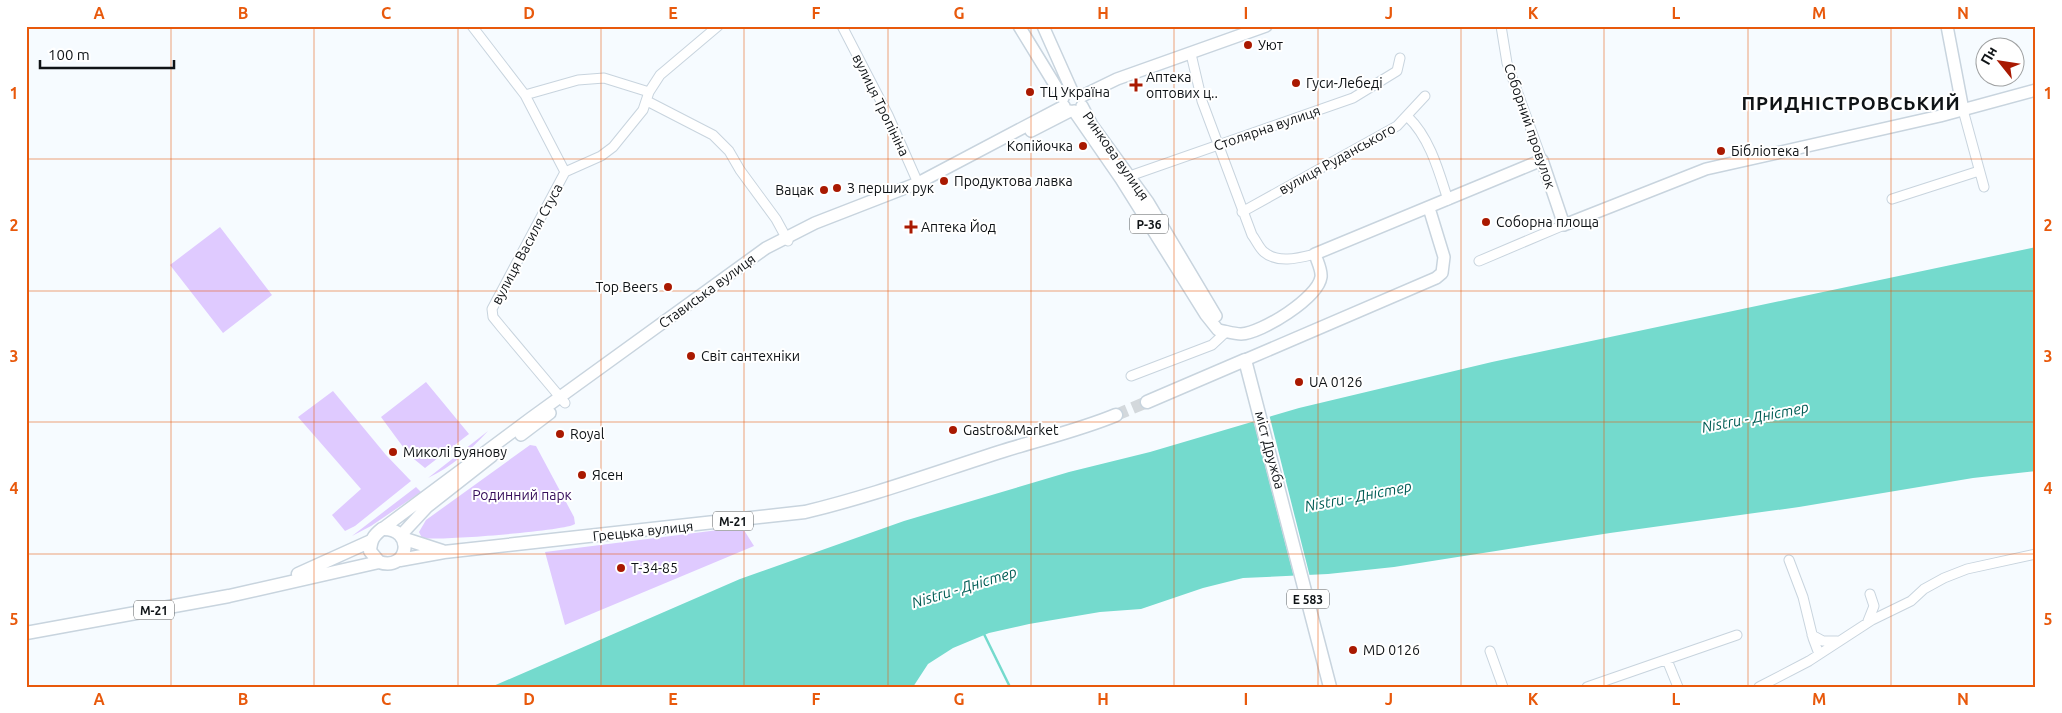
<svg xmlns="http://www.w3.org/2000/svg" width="2062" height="713" font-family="Ubuntu,sans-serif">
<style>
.green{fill:#dfcaff}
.water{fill:#74dacd}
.pier{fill:#f6fbff}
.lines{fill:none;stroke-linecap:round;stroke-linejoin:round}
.stream{stroke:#74dacd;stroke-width:2.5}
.highway-tunnel{stroke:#d3d8dc;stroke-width:12;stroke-dasharray:12 6;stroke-linecap:butt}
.minor-casing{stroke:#c8d4de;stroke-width:11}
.major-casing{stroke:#c8d4de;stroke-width:14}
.highway-casing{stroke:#c8d4de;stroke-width:15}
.minor{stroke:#fff;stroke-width:9}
.major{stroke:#fff;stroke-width:11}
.highway{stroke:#fff;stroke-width:12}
.grid{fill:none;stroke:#e8590c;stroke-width:1;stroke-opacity:0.55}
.poi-dot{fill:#a91901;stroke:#fff;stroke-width:2}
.labels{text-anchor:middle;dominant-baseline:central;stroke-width:4;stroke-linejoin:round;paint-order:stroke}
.shield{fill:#fff;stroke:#575a5c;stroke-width:1}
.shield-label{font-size:12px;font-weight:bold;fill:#0f1316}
.poi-label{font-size:14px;fill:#0f1316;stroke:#fff;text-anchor:start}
.street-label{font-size:14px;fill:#0f1316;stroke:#fff}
.park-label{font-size:14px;fill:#370e5b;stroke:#fff}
.water-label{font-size:15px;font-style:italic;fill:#005d55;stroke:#fff}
.district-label{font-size:19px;font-weight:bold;letter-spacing:1px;fill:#0f1316;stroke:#fff}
.neatline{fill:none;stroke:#e8590c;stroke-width:2}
.grid-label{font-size:16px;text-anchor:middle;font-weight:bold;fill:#e8590c}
</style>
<rect width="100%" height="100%" fill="#f6fbff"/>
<!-- green -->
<path class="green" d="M 220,227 L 272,295 L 223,333 L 170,265 Z
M 426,382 L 469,434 L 425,468 L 409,455 L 381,417 Z
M 333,391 L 386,455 L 411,481 L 355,526 L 345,531 L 332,515 L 361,489 L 298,417 Z
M 488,431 C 471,450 451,467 428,478 Z
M 530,445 L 536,446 L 574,517 L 575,524 C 566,531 437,541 422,538 L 419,532 L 426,520 Z
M 416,487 L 421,492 L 371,526 L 352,536 Z
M 742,527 L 754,546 L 565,625 L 545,552 Z"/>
<!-- water -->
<path class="water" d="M 2036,247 L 2036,471 L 1973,478 L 1799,507 L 1610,533 L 1394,567 L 1328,574 L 1243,578 L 1203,588 L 1141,609 L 1100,612 L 1029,624 L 989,633 L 953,648 L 928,664 L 913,687 L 491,687 L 740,579 L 904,521 L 1069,472 L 1150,452 L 1299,408 L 1492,362 Z"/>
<!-- pier -->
<path class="pier" d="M 1269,414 L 1310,577 L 1294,577 L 1253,419 Z"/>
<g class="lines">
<!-- stream -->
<path class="stream" d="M 983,632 L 1010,687"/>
<!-- highway-tunnel -->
<path class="highway-tunnel" d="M 1116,415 L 1147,402"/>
<!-- minor casing -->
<g class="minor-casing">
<path id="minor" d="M 472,26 L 525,95 L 565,172
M 842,26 L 888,115 L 918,183
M 1501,26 L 1507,63 L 1542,160
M 1191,54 L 1202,101 L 1252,235 C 1256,240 1259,248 1264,252 C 1278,264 1299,258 1315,254
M 525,95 L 578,80 L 604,78 L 649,92
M 647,101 L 713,135 L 729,151 L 740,170 L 776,219 L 788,241
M 1963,110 L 1984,187
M 1408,117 C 1430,138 1439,172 1448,200
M 1124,178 L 1353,98 L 1397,71 L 1400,58
M 1892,199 L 1979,171
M 1242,212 L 1397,126 L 1425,96
M 1479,261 L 1564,225
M 1131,376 L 1212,345 L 1227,331
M 565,403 L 502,328 L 493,317 L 492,309 L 565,172 L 601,156 L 613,147 L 643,110 L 649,92 L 660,75 L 718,26
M 1789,560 L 1803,597 L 1813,638 L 1819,654
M 1868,621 L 1874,606 L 1870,594
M 1812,635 L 1823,641 L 1837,641
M 1490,651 L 1503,687
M 1667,660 L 1678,687
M 1587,687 L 1737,635
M 1759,687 L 1809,661 L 1872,620 L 1911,601 L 1924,589 L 1944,578 L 1967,569 L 2036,554"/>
</g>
<!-- major casing -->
<g class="major-casing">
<path id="major" d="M 1019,26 L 1063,98
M 1043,26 L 1072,91
M 1947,26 L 1963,110
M 1082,96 L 1117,79 L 1266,26
M 1082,106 L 1092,125 L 1148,202 L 1216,316
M 1074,111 L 1121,179 L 1206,315 L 1218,330 C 1225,331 1234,334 1241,334 C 1262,333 1318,298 1321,277 C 1322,270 1317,261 1315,254 L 1542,160 L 1564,225 L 1706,169 L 1940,116 L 2036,90
M 1031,131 L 1070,111
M 1245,360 L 1436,278 L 1442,273 L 1444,257 L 1429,208
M 521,435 L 550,413
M 382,529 L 531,418 L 766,248 L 815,223 L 918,183 L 1064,106
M 401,535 L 427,507 L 492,456"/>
</g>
<!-- highway casing -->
<g class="highway-casing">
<path id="highway" d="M 1147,402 L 1245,360 L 1330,687
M 402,538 L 442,551
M 400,560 L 444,552 L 805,512 C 872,496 937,472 1003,451 C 1041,439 1080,430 1116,415
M 298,574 L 371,541
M 26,633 L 229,596 L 379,562 C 410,572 415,527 382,529 C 373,536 371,540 370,551 L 379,562"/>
</g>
<!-- minor -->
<use href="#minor" class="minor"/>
<!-- major -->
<use href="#major" class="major"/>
<!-- highway -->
<use href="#highway" class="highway"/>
</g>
<!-- grid -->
<path class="grid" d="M 171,26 L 171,687M 314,26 L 314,687M 458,26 L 458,687M 601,26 L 601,687M 744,26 L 744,687M 888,26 L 888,687M 1031,26 L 1031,687M 1174,26 L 1174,687M 1318,26 L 1318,687M 1461,26 L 1461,687M 1604,26 L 1604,687M 1748,26 L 1748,687M 1891,26 L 1891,687M 26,159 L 2036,159M 26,291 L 2036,291M 26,422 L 2036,422M 26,554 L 2036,554"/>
<!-- markers -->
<g class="poi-dot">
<circle cx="1248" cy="45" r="5"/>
<circle cx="1296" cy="83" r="5"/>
<path d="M1133.5 77.5h5v5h5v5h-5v5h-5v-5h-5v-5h5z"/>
<circle cx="1030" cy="92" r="5"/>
<circle cx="1083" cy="146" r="5"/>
<circle cx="1721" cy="151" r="5"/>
<circle cx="944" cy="181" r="5"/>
<circle cx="837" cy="188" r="5"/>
<circle cx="824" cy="190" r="5"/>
<circle cx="1486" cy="222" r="5"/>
<path d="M908.5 219.5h5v5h5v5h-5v5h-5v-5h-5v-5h5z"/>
<circle cx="668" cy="287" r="5"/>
<circle cx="691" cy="356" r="5"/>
<circle cx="1299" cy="382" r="5"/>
<circle cx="953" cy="430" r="5"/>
<circle cx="560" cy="434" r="5"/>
<circle cx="393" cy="452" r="5"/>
<circle cx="582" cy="475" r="5"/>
<circle cx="621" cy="568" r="5"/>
<circle cx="1353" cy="650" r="5"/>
</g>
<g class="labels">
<!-- shield labels -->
<g class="shield">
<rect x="1130" y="214.5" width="38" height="19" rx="4"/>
<rect x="713" y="511.5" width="40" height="19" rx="4"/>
<rect x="1287" y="589.5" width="42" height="19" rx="4"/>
<rect x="134" y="600.5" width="40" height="19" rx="4"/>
</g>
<g class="shield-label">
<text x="1149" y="224">Р-36</text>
<text x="733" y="521">М-21</text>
<text x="1308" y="599">E 583</text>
<text x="154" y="610">М-21</text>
</g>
<!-- poi labels -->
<g class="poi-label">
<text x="1258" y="45">Уют</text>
<text x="1146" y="77">Аптека<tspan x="1146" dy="16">оптових ц..</tspan></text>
<text x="1306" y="83">Гуси-Лебеді</text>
<text x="1040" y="92">ТЦ Україна</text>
<text x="1073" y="146" text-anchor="end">Копійочка</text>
<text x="1731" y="151">Бібліотека 1</text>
<text x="954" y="181">Продуктова лавка</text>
<text x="847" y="188">З перших рук</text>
<text x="814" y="190" text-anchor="end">Вацак</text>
<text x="1496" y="222">Соборна площа</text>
<text x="921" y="227">Аптека Йод</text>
<text x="658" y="287" text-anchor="end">Top Beers</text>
<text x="701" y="356">Світ сантехніки</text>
<text x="1309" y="382">UA 0126</text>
<text x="963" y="430">Gastro&amp;Market</text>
<text x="570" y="434">Royal</text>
<text x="403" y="452">Миколі Буянову</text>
<text x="592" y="475">Ясен</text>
<text x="631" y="568">Т-34-85</text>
<text x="1363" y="650">MD 0126</text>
</g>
<!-- street labels -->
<g class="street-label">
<text transform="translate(881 105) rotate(64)">вулиця Тропініна</text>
<text transform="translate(1530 126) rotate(71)">Соборний провулок</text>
<text transform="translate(1267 128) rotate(-19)">Столярна вулиця</text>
<text transform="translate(1116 156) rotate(55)">Ринкова вулиця</text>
<text transform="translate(1337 159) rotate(-29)">вулиця Руданського</text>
<text transform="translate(527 244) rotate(-62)">вулиця Василя Стуса</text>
<text transform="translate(707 291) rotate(-36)">Стависька вулиця</text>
<text transform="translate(1270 450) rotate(75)">міст Дружба</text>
<text transform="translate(643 531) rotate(-6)">Грецька вулиця</text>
</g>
<!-- park labels -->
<g class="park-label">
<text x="522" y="495">Родинний парк</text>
</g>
<!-- water labels -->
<g class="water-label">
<text transform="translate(1755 417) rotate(-11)">Nistru - Дністер</text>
<text transform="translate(1358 496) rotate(-11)">Nistru - Дністер</text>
<text transform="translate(964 587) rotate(-17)">Nistru - Дністер</text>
</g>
<!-- district labels -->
<g class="district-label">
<text x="1851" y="103">ПРИДНІСТРОВСЬКИЙ</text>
</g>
</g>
<!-- border -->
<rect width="2062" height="713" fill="none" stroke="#ffffff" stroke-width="55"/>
<!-- north arrow -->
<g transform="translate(2000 62) rotate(300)"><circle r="24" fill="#ffffff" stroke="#9fa1a2"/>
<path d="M0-4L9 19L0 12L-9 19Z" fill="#a91901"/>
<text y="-8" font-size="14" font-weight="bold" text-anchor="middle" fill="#0f1316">Пн</text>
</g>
<!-- scale -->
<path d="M40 60v8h134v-8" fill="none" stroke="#0f1316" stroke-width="2.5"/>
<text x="48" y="60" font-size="15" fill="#0f1316" stroke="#ffffff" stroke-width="4" paint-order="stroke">100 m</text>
<rect x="28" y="28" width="2006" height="658" class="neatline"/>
<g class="grid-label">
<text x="99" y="19">A</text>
<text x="243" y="19">B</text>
<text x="386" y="19">C</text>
<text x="529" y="19">D</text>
<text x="673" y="19">E</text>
<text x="816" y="19">F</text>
<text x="959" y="19">G</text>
<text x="1103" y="19">H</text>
<text x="1246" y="19">I</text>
<text x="1389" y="19">J</text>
<text x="1533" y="19">K</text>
<text x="1676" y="19">L</text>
<text x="1819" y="19">M</text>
<text x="1963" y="19">N</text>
<text x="14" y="99">1</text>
<text x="2048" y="99">1</text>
<text x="14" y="231">2</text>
<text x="2048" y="231">2</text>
<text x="14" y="362">3</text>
<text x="2048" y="362">3</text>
<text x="14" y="494">4</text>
<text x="2048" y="494">4</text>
<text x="14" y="625">5</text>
<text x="2048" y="625">5</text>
<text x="99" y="705">A</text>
<text x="243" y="705">B</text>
<text x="386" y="705">C</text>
<text x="529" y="705">D</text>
<text x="673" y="705">E</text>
<text x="816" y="705">F</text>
<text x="959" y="705">G</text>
<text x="1103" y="705">H</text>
<text x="1246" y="705">I</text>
<text x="1389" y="705">J</text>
<text x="1533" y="705">K</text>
<text x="1676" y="705">L</text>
<text x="1819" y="705">M</text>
<text x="1963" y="705">N</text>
</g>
</svg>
